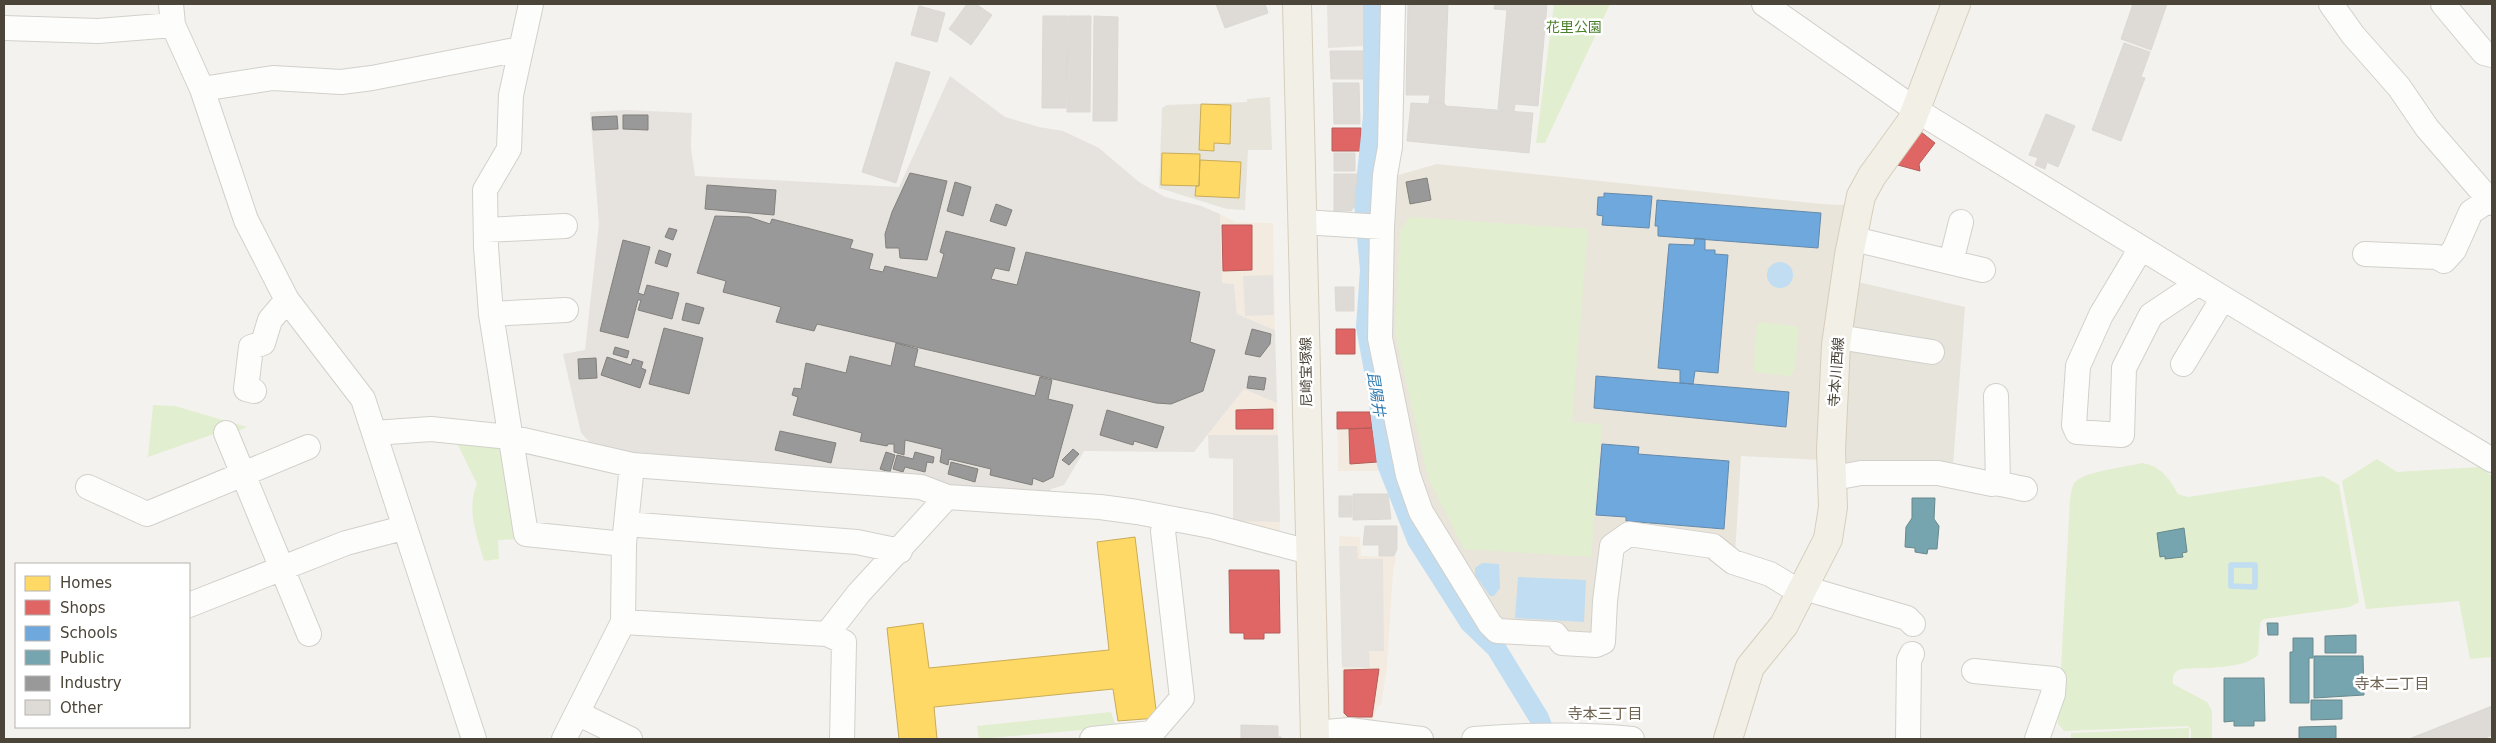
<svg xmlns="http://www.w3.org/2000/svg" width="2496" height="743" font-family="'DejaVu Sans','Noto Sans JP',sans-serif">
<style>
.residential{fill:#e7e4dc}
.commercial{fill:#f3ebdf}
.industrial{fill:#e6e2de}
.education{fill:#eae5da}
.green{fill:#e1eecf}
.parking{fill:#e6e3df}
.water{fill:#c0ddf1}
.homes{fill:#ffd966;stroke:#c9ac58}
.shops{fill:#e06666;stroke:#b35c58}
.schools{fill:#6fa8dc;stroke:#648aab}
.public{fill:#76a5af;stroke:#69888c}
.industry{fill:#999;stroke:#82807c}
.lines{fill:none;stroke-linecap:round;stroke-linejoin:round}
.stream{stroke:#c0ddf1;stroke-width:5.5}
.canal{stroke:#c0ddf1;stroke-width:20}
.building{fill:#dedbd6;stroke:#dcd9d4}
.minor-casing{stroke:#d2d0cb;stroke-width:26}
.major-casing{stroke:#d6cebb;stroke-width:30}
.minor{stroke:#fdfdfc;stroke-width:24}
.major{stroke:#f2efe6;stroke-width:28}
.labels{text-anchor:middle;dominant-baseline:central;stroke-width:5;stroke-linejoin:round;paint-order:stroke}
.park-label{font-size:14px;fill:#4a7f2a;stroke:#fff}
.street-label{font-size:14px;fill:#4b4439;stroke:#fff}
.water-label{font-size:15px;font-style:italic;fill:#2e7ab2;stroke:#fff}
.neighbourhood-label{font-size:15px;fill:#6e6250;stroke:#fff}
</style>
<rect width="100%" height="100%" fill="#f4f2ee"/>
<path class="residential" d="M1270,97L1272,150H1248L1245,210L1227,209L1159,188L1162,108L1167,105L1247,102V99Z
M1854,281L1965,307L1953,465L1874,460L1844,471L1841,365Z"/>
<path class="commercial" d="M1220,214L1236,222L1273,223L1275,330L1237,314L1234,284L1222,283Z
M1244,389L1277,403L1280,534L1233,523V459L1209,458L1208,435Z
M1337,412H1370L1379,471H1338Z
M1339,536L1360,537L1361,556L1396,557L1393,571L1387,666L1381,705L1377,707L1372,725L1348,722L1343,718Z"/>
<path class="industrial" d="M950,76L1005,117L1039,127L1063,131L1099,148L1139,182L1165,197L1201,206L1220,214L1222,283L1234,284L1237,314L1275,330L1277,403L1244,389L1194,452L1084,451L1064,485L1051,489L1050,497L598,451L581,433L563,354L585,350L599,224L590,112L627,110L692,113L691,148L695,176L899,187Z"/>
<path class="education" d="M1437,164L1822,204L1842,205L1853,200L1823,460L1741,456L1735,556L1628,528L1596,636L1499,627L1417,494L1384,337L1395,176Z"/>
<path class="green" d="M1554,4H1610L1545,143H1536Z
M1410,217L1588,229L1572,422L1602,424L1591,557L1464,549L1428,478L1395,333L1400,231Z
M1759,322L1796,326L1799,329L1794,372L1790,376L1753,372L1757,325Z
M153,405L175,406L247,427L231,434L228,429L148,457Z
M455,439L503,443L518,539L498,540L499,559L484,561C477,536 466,509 477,484Z
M2377,459L2397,472L2479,467L2492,476V657L2470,659L2459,601L2366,609L2342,481Z
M2142,463C2161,466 2169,478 2178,494L2188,497L2323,476L2339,485L2359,602L2350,607L2264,619L2260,623L2258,655C2243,670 2202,667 2181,669C2174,672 2172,676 2173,684L2207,702L2212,711V739H2191V729L2188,726L2064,731L2058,724L2070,499C2071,494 2072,484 2076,481C2087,471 2127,467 2142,463Z
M1111,712L1116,727L979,739L977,726Z
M2189,728V739H2071V733Z"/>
<path class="parking" d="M1327,4H1365V46L1328,48Z
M1273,275L1274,315L1245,316L1243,276Z
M1208,435H1278L1280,522L1233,521V459L1209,458Z
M1339,546H1357L1358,559H1383L1384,651H1369L1370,668L1342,667Z"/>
<path class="water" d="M1767 275a13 13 0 1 1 26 0a13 13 0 1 1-26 0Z
M1482,563L1499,564L1500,588L1494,596H1490L1475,575V568Z
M1518,577L1586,580L1584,622L1515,618Z"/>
<path class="homes" d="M1201,104L1231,105L1230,144L1214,143V151L1199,150Z
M1162,153L1200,154L1199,186L1161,185Z
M1200,160L1241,162L1239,198L1195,196L1196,186H1199Z
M1135,537L1157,718L1118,721L1113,689L934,707L937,739H899L887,628L923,623L929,668L1109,650L1097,542Z"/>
<path class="shops" d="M1332,128H1361V151H1332Z
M1921,132L1935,143L1919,164L1920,171L1894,164Z
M1222,225H1252V270L1223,271Z
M1336,329H1355V354H1336Z
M1273,409V429H1236V410Z
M1337,412H1370L1372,428L1337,429Z
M1372,428L1377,462L1350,464L1349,429Z
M1229,570H1279L1280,633H1264V639H1244V633H1230Z
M1379,669L1372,717H1348L1344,713V670Z"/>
<path class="schools" d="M1604,193L1652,196L1649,228L1602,225L1603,216L1597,215L1598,197H1604Z
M1657,200L1821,213L1818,248L1658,236V226H1655Z
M1695,238L1705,239V250H1715V254L1728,255L1718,373L1695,371L1693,384L1680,383V370L1658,368L1669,244L1694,245Z
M1596,376L1789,392L1786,427L1594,408Z
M1602,444L1639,447L1638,454L1729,461L1724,529L1626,521V517L1596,515Z"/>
<path class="public" d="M1912,498H1935L1934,519L1939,526L1937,549H1928L1927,554L1915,552V548L1905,547L1906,527L1912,518Z
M2184,528L2187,552L2182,553L2183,557L2165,559V556L2160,557L2157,533Z
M2267,623H2278V635H2268Z
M2356,635V653H2325V636Z
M2293,638H2313V658H2309V703H2290V652H2293Z
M2314,656H2363L2364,695L2314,698Z
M2224,678H2264L2265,721H2254V726H2234V721L2224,722Z
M2311,700H2342V719L2311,720Z
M2336,726V739H2299V727Z"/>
<path class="industry" d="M623,115H648V130L623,129Z
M617,116L618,129L593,130L592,117Z
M910,173L947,181L927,260L900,258L899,248H886L885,234L892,212Z
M1427,178L1431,200L1410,204L1406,182Z
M955,182L971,187L963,216L947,211Z
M707,185L776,190L774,215L705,209Z
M996,204L1012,210L1006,226L990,221Z
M715,216L749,217L770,224L772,219L853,240L850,248L873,254L869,269L883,272L885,266L937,278L944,254L940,252L946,231L1015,248L1009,271L995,268L991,279L1017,285L1026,252L1200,292L1190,342L1215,350L1203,391L1171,404L1156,403L817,324L814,331L776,322L781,307L723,292L726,281L697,273Z
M669,228L677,230L673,240L665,237Z
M623,240L650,247L638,293L644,295L647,285L679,293L672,319L638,310L641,300H638L628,338L600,331Z
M659,250L671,254L667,267L655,263Z
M686,303L704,308L699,324L682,320Z
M664,328L703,338L689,394L649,384Z
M1252,329L1271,334L1270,344L1260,357L1245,354Z
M896,343L918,349L914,366L1035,396L1040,377L1052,380L1048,399L1073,405L1053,477L1043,482L1033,478L1032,485L990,475L991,469L949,459L948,465L940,462L942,449L905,440L904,455L894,452V444H888L887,446L860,441L862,433L793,415L798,397L792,395L794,388L801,389L806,363L846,373L850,356L891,366Z
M615,347L629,351L627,358L613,354Z
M607,357L631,365L633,359L643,362L641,368L646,370L640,388L601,375Z
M596,358L597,378L579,379L578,359Z
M1249,376L1266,378L1264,390L1247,388Z
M1107,410L1164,427L1157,448L1134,441L1133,445L1100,435Z
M780,431L836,443L831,463L775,450Z
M1073,449L1079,454L1069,465L1062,460Z
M886,452L895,455L890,472L880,469Z
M915,452L934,457L933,463L927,462L925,472L905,467L903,472L893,469L897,455L913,459Z
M951,462L978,469L975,482L948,474Z"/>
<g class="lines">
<path class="stream" d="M2231,565H2255V587L2231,586Z"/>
<path class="canal" d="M1373,4V116L1364,203L1370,270L1366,327L1377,387L1387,464L1417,540L1470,623L1496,648L1539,718L1547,739"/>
</g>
<path class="building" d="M967,4H976L992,15L971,45L949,29Z
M1216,4H1265L1268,13L1225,28Z
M1408,4H1448L1444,103L1429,102L1430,95H1406Z
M1495,4H1547L1538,106L1515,104L1514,111L1498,109L1507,10L1494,9Z
M2133,4H2167L2151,50L2121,39Z
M919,6L945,13L937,42L911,35Z
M1043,16H1067L1066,108H1042Z
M1068,16H1091L1090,112H1067Z
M1094,16L1118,17L1117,121H1093Z
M2124,43L2150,52L2141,77L2145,78L2121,141L2092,130Z
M1330,51H1363V79H1331Z
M896,62L930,72L896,183L862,172Z
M1333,83H1359L1360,124H1334Z
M1429,102L1444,103L1446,106L1533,113L1529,153L1407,141L1411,103L1428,104Z
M2046,114L2075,126L2058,167L2047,162L2045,169L2035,165L2038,158L2029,155Z
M1334,153H1355V171H1334Z
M1334,174H1357L1354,207L1351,211H1334Z
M1335,287H1354V311H1336Z
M1353,494H1388L1391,519L1353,520Z
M1339,496H1352V517H1339Z
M1365,526H1397V549L1394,556H1379V545H1363Z
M2492,706V735L2483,739H2409Z
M1241,725L1278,726V737H1281V739H1241Z"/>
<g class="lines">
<g class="minor-casing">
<path id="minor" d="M171,4L173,25L202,89L246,220L287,300L363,399L474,739
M531,4L511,95L509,149L485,190L486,247L491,314L526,534L624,544
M1393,4L1390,147L1385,175L1382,227L1380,338L1408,475L1421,512L1490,624L1497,631L1555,634L1562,643L1596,645L1603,642L1605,601L1612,546L1629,534L1713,546L1733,562L1770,574L1793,588L1811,590L1907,618L1913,624
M1764,4L1916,110L2223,298L2492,460
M2331,4L2353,35L2399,87L2427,128L2492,203
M2443,4L2484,53L2492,55
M4,28L98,31L173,25
M202,89L273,78L341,82L372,78L520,49
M1303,222L1382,227
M486,230L565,226
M1854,239L1983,270
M2141,248L2101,315L2078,366L2074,425L2077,432L2122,435L2124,368L2151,315L2199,283
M2365,254L2437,257L2444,261L2454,250L2471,212L2489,200
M1951,262L1961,222
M491,314L566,310
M1838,337L1932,352
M2183,364L2223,298
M254,391L246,389L251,347L263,343L270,320L287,300
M1996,396L1998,482
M226,433L309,634
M374,433L431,429L510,437L632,465L921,487L947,497L1100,507L1137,512L1211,526L1309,552
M1834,478L1861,473H1938L1992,484C2000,482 2015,488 2025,489
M88,487L147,514L308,447
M626,524L857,542L900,551
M189,605L346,543L403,528
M623,622L624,544L632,465
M827,634L844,642L842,739
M1974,671L2054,679L2053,694L2037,739
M577,713L630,739
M1315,733L1349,730L1421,739
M564,739L623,622L827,634L859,593L947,497
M1092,739L1152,733L1182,698L1163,531L1168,518
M1474,739C1527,735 1580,733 1632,739
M1908,739L1909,660L1912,654"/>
</g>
<g class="major-casing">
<path id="major" d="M1297,4L1315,739
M1728,739L1750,667L1784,625L1828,539L1833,507L1831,450L1836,345L1849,255L1861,196L1872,176L1911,122L1956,4"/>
</g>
<use href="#minor" class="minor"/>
<use href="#major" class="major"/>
</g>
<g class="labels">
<g class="park-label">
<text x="1574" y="27">花里公園</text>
</g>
<g class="street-label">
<text transform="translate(1306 372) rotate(-91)">尼崎宝塚線</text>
<text transform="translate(1836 372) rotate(-86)">寺本川西線</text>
</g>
<g class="water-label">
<text transform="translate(1376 394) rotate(81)">昆陽井</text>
</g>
<g class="neighbourhood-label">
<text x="2392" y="684">寺本二丁目</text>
<text x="1605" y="714">寺本三丁目</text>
</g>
</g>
<rect width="2496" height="743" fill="none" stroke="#4b4439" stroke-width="10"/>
<rect x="15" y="563" width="175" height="165" fill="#ffffff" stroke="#b7b4b0"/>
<rect x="25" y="576" width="25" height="15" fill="#ffd966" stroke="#b7b4b0"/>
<text x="60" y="588" font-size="15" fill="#4b4439">Homes</text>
<rect x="25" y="600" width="25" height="15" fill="#e06666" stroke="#b7b4b0"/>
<text x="60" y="613" font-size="15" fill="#4b4439">Shops</text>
<rect x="25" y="626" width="25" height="15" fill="#6fa8dc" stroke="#b7b4b0"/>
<text x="60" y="638" font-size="15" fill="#4b4439">Schools</text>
<rect x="25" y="650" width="25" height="15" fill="#76a5af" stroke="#b7b4b0"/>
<text x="60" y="663" font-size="15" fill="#4b4439">Public</text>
<rect x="25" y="676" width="25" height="15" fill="#999999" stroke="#b7b4b0"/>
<text x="60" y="688" font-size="15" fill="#4b4439">Industry</text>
<rect x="25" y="700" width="25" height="15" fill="#dedbd6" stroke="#b7b4b0"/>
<text x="60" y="713" font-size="15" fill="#4b4439">Other</text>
</svg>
